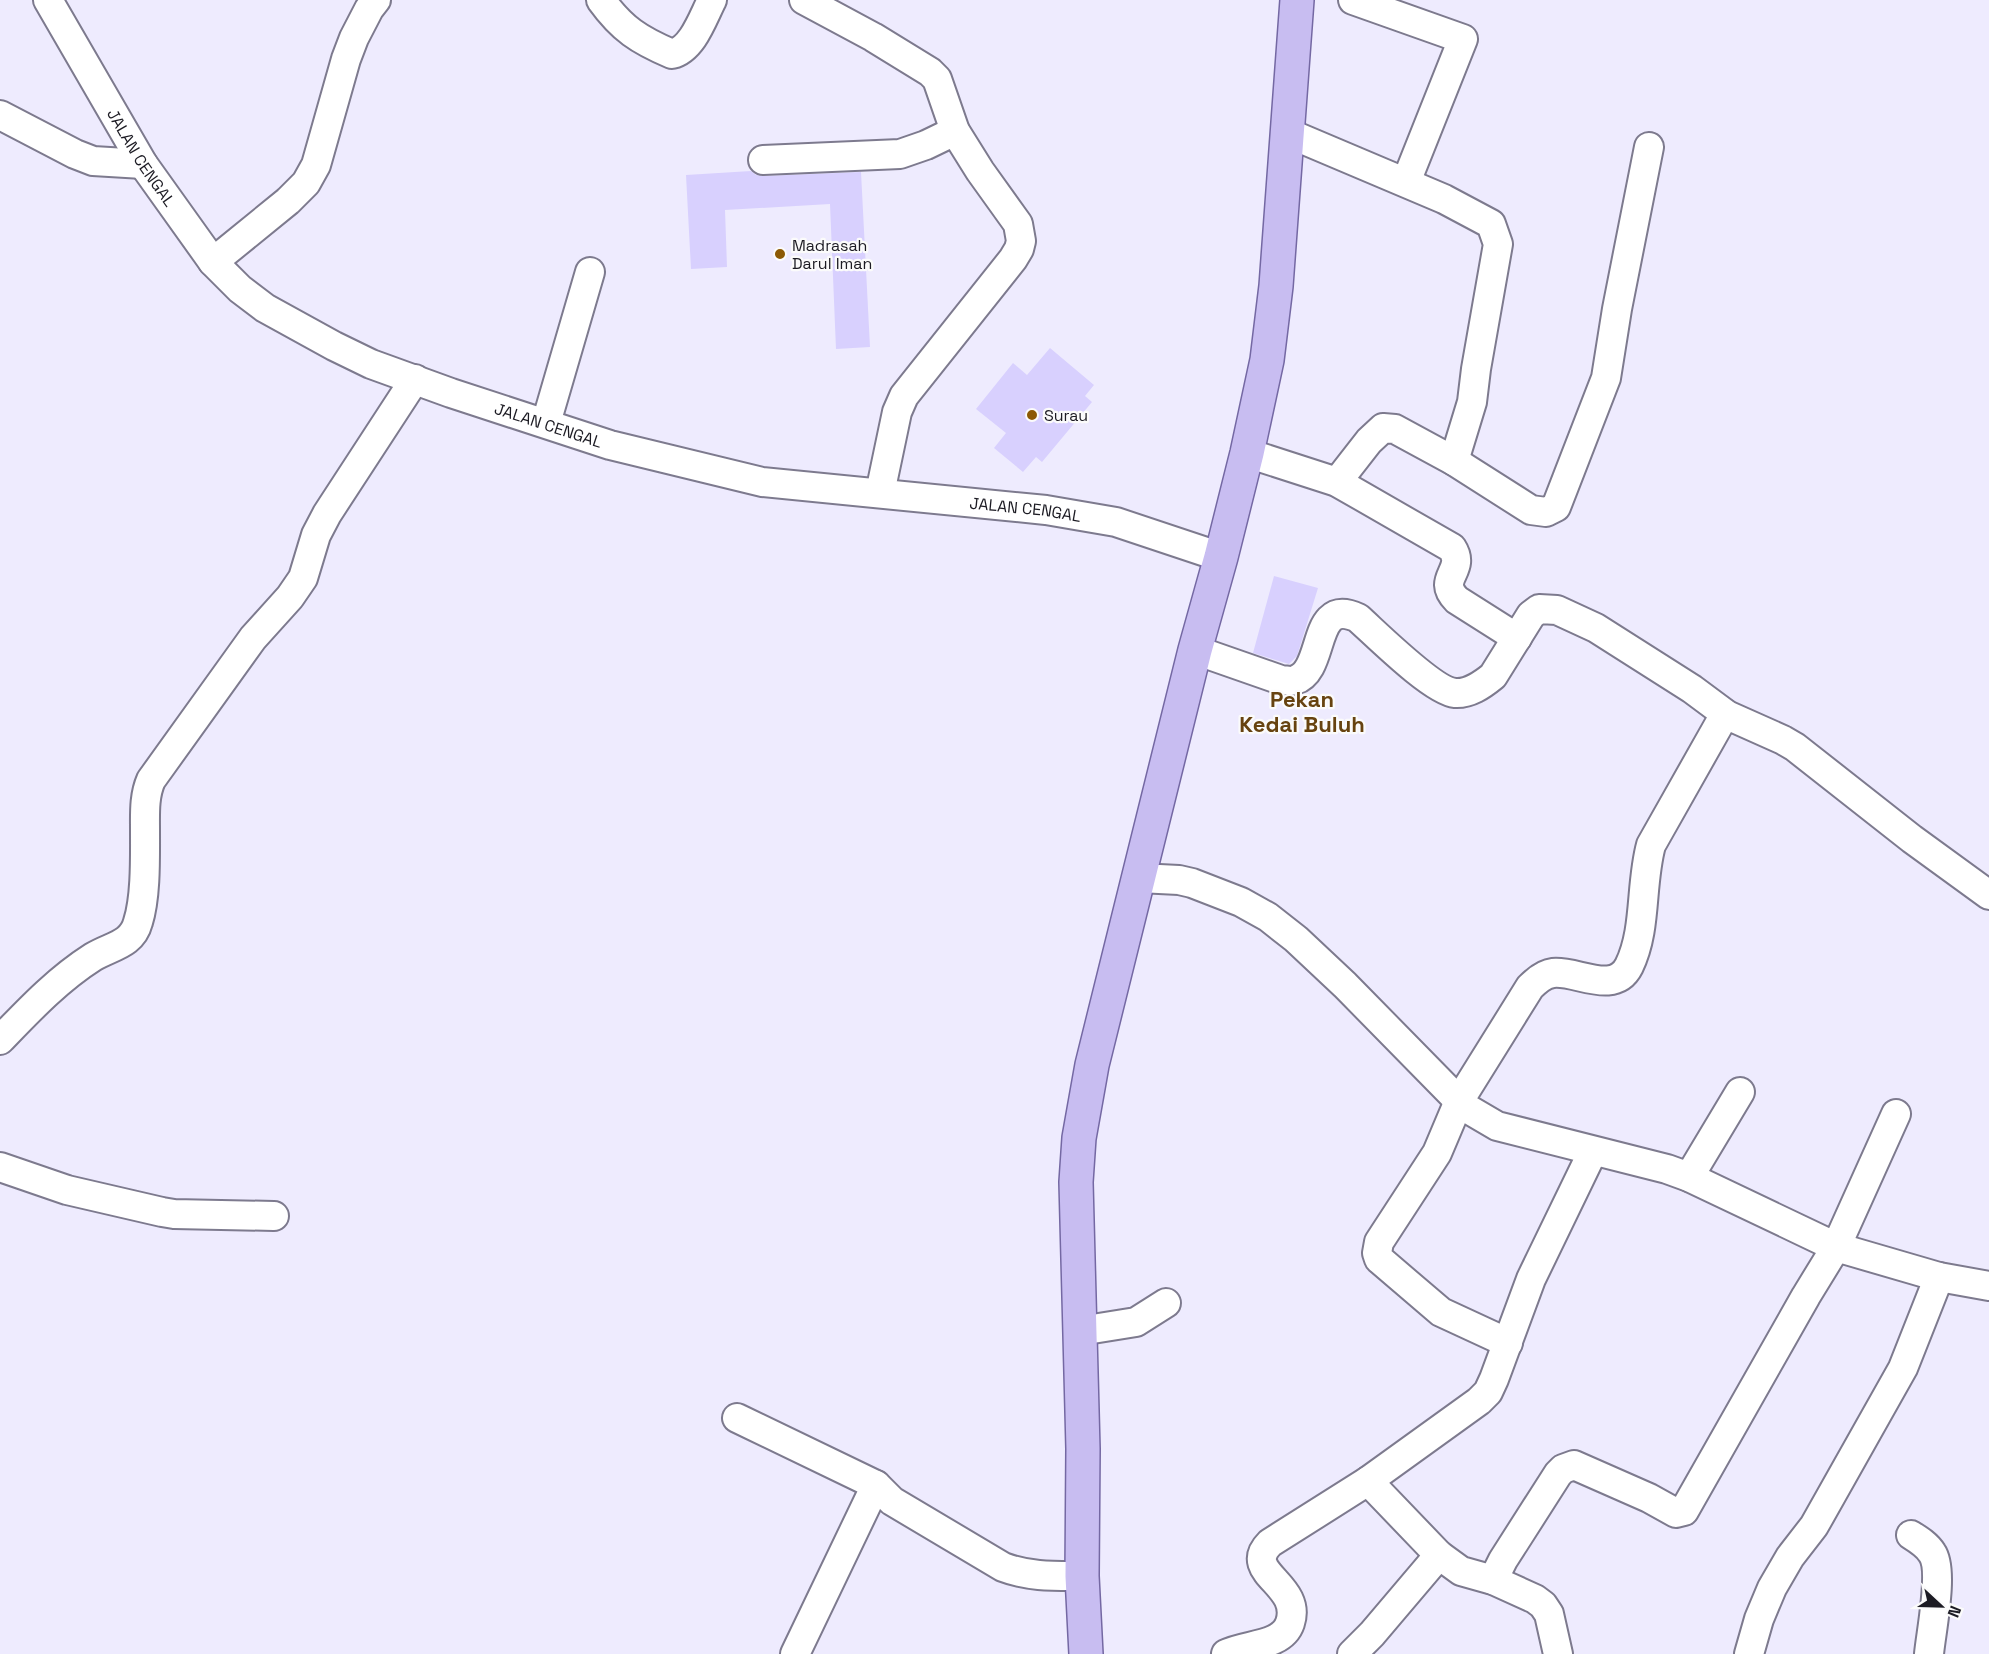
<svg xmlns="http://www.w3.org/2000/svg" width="1989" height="1654" font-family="'Space Grotesk',sans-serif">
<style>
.building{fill:#d8d0fe}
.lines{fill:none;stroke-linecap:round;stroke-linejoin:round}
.minor-casing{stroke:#7d7a8e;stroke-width:32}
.major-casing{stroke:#7468a3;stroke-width:36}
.minor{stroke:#fff;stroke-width:28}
.major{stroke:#c8bdf1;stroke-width:33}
.poi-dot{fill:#8c5905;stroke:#fbfbfb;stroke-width:2}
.labels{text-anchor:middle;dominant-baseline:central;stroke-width:4.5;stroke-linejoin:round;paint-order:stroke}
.street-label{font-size:16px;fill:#1c1b23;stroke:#fbfbfb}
.poi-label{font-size:16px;fill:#1c1b23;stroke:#fbfbfb;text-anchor:start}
.district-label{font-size:22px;font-weight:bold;fill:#674310;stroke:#fbfbfb}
</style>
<rect width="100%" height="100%" fill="#eeebfe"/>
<path class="building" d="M751,171L756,175L764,176L861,172L870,347L836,349L830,204L725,210L727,267L691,269L686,175Z
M1050,348L1094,385L1085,396L1092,402L1042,462L1036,457L1023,472L994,448L1006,433L976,409L1013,363L1027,375Z
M1274,576L1318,588L1297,656L1289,664L1253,653Z"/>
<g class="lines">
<g class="minor-casing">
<g id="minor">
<path id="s1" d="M48,0L143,164L213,262L240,289L265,308L334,346L371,364L451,393L610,445L762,482L1046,510L1116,522L1221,557"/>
<path d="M601,0C622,29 639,40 672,54C693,49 703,17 712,0"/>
<path d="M804,0L873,37L930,72L937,79L955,131L980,171L1018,224L1021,241L1019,249L1013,259L904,396L897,412L880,493"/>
<path d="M1353,0L1463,39L1406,182"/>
<path d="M0,115L75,154L93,161L143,164"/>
<path d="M1288,133L1444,199L1491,224L1498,244L1476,369L1472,402L1454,461"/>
<path d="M763,160L900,154L926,145L955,131"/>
<path d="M213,262L288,201L306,183L316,165L346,59L354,38L369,9L376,0"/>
<path d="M546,423L590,272"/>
<path d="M1247,453L1337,482L1452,548C1467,571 1435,578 1457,600L1517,638"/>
<path d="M1337,482L1369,441L1383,428L1395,429L1454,461L1531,510L1546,512L1556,507L1606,378L1617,309L1649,147"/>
<path d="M1195,650L1281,680C1285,680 1291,682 1295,680C1327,670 1310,596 1358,618C1377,635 1433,691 1455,693C1469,694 1482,685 1493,676L1531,615L1539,609L1557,610L1596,628L1692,689L1727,715L1783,740L1795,747L1912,839L1989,895"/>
<path d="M1139,878L1179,880L1192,883L1241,902L1268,917L1296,939L1345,985L1453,1095L1468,1109L1497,1126L1667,1169L1689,1177L1836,1247L1939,1277L1989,1286"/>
<path d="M0,1040C29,1010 57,980 93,957C111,946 132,945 138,922C146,897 145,857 145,830C145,813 144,796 151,780L253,638L290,597L303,578L316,535L327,514L415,379"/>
<path d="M0,1167L67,1190L162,1212L174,1214L274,1216"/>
<path d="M1689,1177L1740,1092"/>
<path d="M1080,1331L1136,1322L1166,1303"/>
<path d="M1508,1343L1441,1312L1379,1259L1377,1253L1379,1242L1437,1153L1459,1101L1530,987C1536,981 1544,974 1553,973C1576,970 1614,996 1629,966C1647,929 1640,885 1651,845L1725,714"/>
<path d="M737,1418L876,1485L892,1501L1003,1567C1029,1577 1055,1576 1082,1576"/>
<path d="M1368,1481L1439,1555L1461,1571L1493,1580L1535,1599L1543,1605L1549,1614L1558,1654"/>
<path d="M1911,1535C1919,1540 1927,1545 1932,1553C1944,1570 1931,1632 1929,1654"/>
<path d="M1493,1580L1503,1560L1558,1474L1563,1469L1574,1465L1649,1498L1676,1513L1684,1511L1806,1296L1836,1247L1896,1114"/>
<path d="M795,1654L876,1485"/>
<path d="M1226,1654C1245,1644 1282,1647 1290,1623C1303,1584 1240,1573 1270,1543L1368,1481L1479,1401L1488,1392L1494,1379L1531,1279L1593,1151"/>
<path d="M1352,1654L1372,1634L1439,1555"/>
<path d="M1749,1654L1759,1619L1772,1588L1790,1557L1814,1526L1903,1368L1939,1277"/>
</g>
</g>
<g class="major-casing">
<path id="major" d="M1086,1654L1082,1576L1083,1449L1076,1182L1079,1138L1092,1065L1195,650L1221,557L1247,453L1267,360L1276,286L1297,0"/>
</g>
<use href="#minor" class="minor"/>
<use href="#major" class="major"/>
</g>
<g class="poi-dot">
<circle cx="780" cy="254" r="6"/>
<circle cx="1032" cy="415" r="6"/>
</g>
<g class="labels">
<g class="street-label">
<text stroke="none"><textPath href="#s1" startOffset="183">JALAN CENGAL</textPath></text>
<text stroke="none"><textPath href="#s1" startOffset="687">JALAN CENGAL</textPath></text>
<text stroke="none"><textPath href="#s1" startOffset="1173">JALAN CENGAL</textPath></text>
</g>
<g class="poi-label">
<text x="792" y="245">Madrasah<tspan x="792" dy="18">Darul Iman</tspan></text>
<text x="1044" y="415">Surau</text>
</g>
<g class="district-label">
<text x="1302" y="699">Pekan<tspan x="1302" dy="25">Kedai Buluh</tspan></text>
</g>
</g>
<g transform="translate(1941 1606) rotate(112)" stroke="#fbfbfb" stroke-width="4.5" paint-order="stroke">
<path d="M0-4.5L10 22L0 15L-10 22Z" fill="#1c1b23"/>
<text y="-9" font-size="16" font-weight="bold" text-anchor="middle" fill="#1c1b23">N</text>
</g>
</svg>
